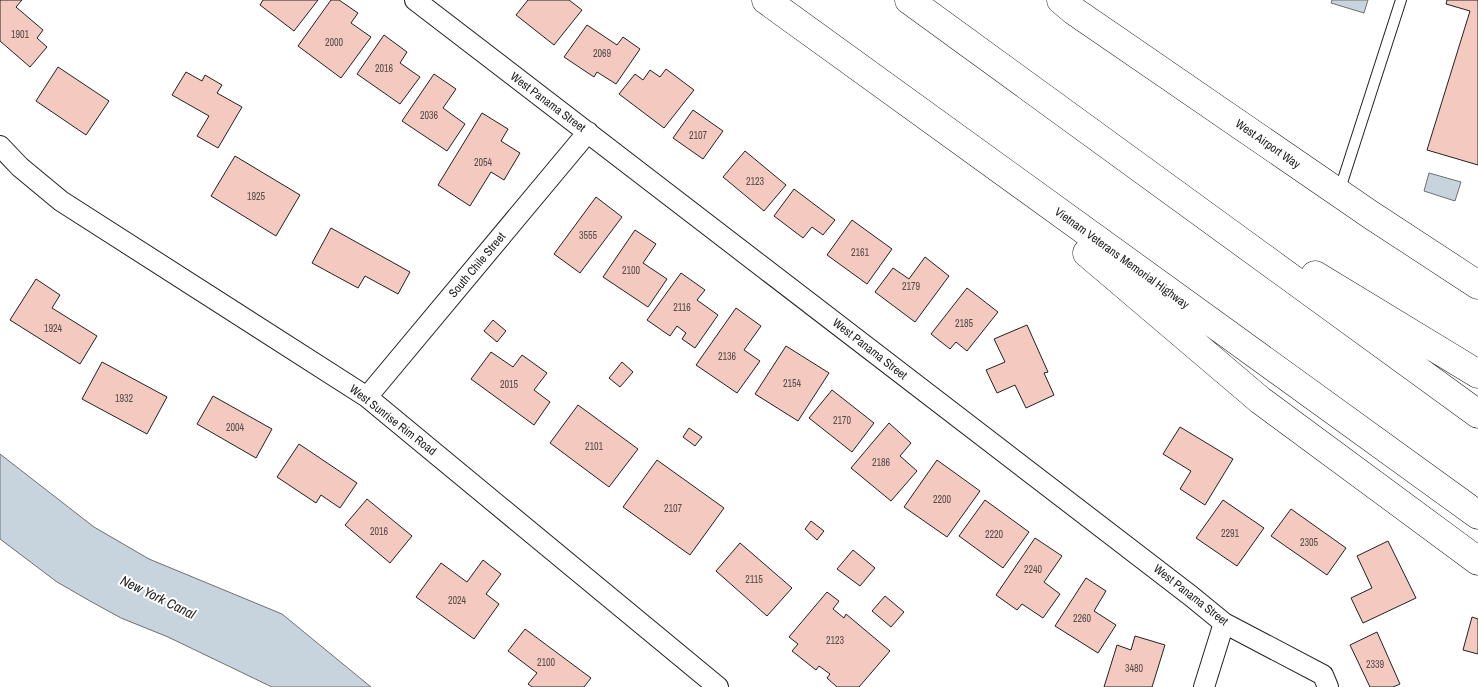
<svg xmlns="http://www.w3.org/2000/svg" width="1478" height="687" font-family="'Archivo Narrow',sans-serif">
<style>
.water{fill:#c7d3dd;stroke:#6f6f6f}
.building{fill:#f3c9c0;stroke:#222}
.lines{fill:none;stroke-linecap:round;stroke-linejoin:round}
.lane-casing{stroke:#222;stroke-width:12}
.street-casing{stroke:#222;stroke-width:22}
.secondary-casing{stroke:#222;stroke-width:29}
.highway-casing{stroke:#222;stroke-width:29}
.lane{stroke:#fff;stroke-width:10}
.street{stroke:#fff;stroke-width:20}
.secondary{stroke:#fff;stroke-width:28}
.highway{stroke:#fff;stroke-width:28}
.labels{text-anchor:middle;dominant-baseline:central;stroke-width:4;stroke-linejoin:round;paint-order:stroke}
.number-label{font-size:10px;fill:#564c4a}
.street-label{font-size:12px;fill:#222;stroke:#fff}
.water-label{font-size:14px;font-style:italic;fill:#222;stroke:#fff}
</style>
<rect width="100%" height="100%" fill="#fff"/>
<path class="water" d="M1332,0H1368L1364,13L1331,3Z
M1429,173L1461,182L1455,201L1424,191Z
M0,454L94,527L149,559L282,614L371,687H272L168,637L121,618L90,601L57,582L0,539Z"/>
<path class="building" d="M0,0H22L16,7L43,30L37,38L47,47L30,67L0,41Z
M263,0H318L294,31L260,5Z
M331,0H339L358,13L351,23L371,37L341,78L298,46Z
M528,0H569L582,10L554,45L516,15Z
M1447,0H1478V165L1427,150L1470,11L1446,4Z
M587,25L617,45L623,37L640,49L616,84L597,72L594,77L564,57Z
M384,35L407,52L400,63L420,77L400,104L357,74Z
M58,67L109,101L86,135L36,101Z
M666,69L694,90L664,128L619,94L635,74L643,80L650,70L660,77Z
M186,72L202,81L205,75L222,85L217,93L242,107L218,148L197,136L209,116L172,95Z
M434,74L456,89L443,108L465,124L447,151L402,121Z
M693,110L723,131L703,159L673,138Z
M482,113L508,129L501,141L520,153L504,180L491,172L470,206L438,185Z
M745,151L786,185L764,211L723,177Z
M235,156L300,195L276,236L211,196Z
M794,189L835,220L823,235L812,227L803,238L774,216Z
M596,197L622,217L580,273L554,254Z
M852,220L892,249L867,284L827,255Z
M331,228L410,272L398,294L365,276L358,288L312,263Z
M635,230L656,244L643,263L667,279L648,307L603,277Z
M925,257L949,276L915,322L875,292L893,268L909,279Z
M681,273L705,290L697,300L718,315L695,348L682,339L686,333L677,326L670,336L647,320Z
M36,279L60,295L52,308L97,336L80,364L10,320Z
M967,288L998,312L967,351L956,342L950,349L931,334Z
M736,308L761,326L744,350L760,361L737,393L696,365Z
M493,320L506,331L497,342L484,331Z
M1027,325L1048,372L1044,373L1054,395L1026,408L1015,385L997,393L986,370L1005,362L994,339Z
M786,346L829,373L798,421L755,394Z
M491,352L513,367L522,355L547,373L534,390L550,402L534,425L471,379Z
M102,362L167,397L147,434L82,399Z
M622,362L633,372L620,387L609,378Z
M832,390L874,423L852,452L809,418Z
M213,396L272,429L256,458L197,424Z
M578,405L638,449L609,487L550,443Z
M889,423L911,443L900,456L917,471L891,501L851,468Z
M1180,427L1233,459L1205,505L1180,489L1191,471L1163,454Z
M689,428L702,437L695,446L683,437Z
M299,444L357,483L340,508L321,495L316,503L277,477Z
M657,460L724,508L690,555L623,507Z
M937,460L980,491L947,537L904,507Z
M367,499L412,536L390,563L345,525Z
M985,500L1029,532L1003,568L959,536Z
M1223,500L1264,528L1237,566L1196,538Z
M1291,509L1346,548L1327,575L1271,536Z
M811,521L824,531L817,540L805,529Z
M1035,538L1062,556L1044,582L1060,594L1043,618L1022,604L1017,610L996,595Z
M1388,541L1416,598L1363,623L1351,598L1372,588L1357,556Z
M740,543L792,588L767,616L716,571Z
M853,550L875,568L860,586L837,569Z
M483,560L501,574L486,594L499,604L474,639L416,597L441,563L467,582Z
M1086,578L1106,591L1094,611L1116,625L1098,653L1055,626Z
M827,592L839,601L833,609L844,618L846,614L890,651L859,687H837L827,678L830,674L819,666L816,670L792,651L798,644L789,637Z
M885,596L904,612L891,627L872,611Z
M1472,617L1478,619V654L1463,650Z
M525,629L591,678L584,687H532L528,684L537,673L508,651Z
M1377,632L1400,684L1393,687H1370L1350,645Z
M1135,636L1165,645L1152,687H1104L1117,645L1131,650Z"/>
<g class="lines">
<g class="lane-casing">
<path id="lane" d="M1339,192L1401,0"/>
</g>
<g class="street-casing">
<path id="street" d="M415,0L1191,596L1224,623L1323,675L1328,687
M0,146L20,167L61,201L367,397L718,687
M367,397L588,132
M1204,687L1224,623"/>
</g>
<g class="secondary-casing">
<path id="secondary" d="M1061,0L1074,11L1371,215L1478,285"/>
</g>
<g class="highway-casing">
<path id="highway" d="M766,0L1478,515
M909,0L1478,414
M1087,253L1260,400L1478,561
M1315,275L1478,374"/>
</g>
<use href="#lane" class="lane"/>
<use href="#street" class="street"/>
<use href="#secondary" class="secondary"/>
<use href="#highway" class="highway"/>
</g>
<g class="labels">
<g class="number-label">
<text x="20" y="34">1901</text>
<text x="334" y="42">2000</text>
<text x="602" y="53">2069</text>
<text x="384" y="68">2016</text>
<text x="429" y="115">2036</text>
<text x="698" y="135">2107</text>
<text x="483" y="162">2054</text>
<text x="755" y="181">2123</text>
<text x="256" y="196">1925</text>
<text x="588" y="235">3555</text>
<text x="860" y="252">2161</text>
<text x="631" y="270">2100</text>
<text x="911" y="286">2179</text>
<text x="682" y="307">2116</text>
<text x="964" y="323">2185</text>
<text x="53" y="328">1924</text>
<text x="727" y="356">2136</text>
<text x="792" y="383">2154</text>
<text x="509" y="384">2015</text>
<text x="124" y="398">1932</text>
<text x="842" y="420">2170</text>
<text x="235" y="427">2004</text>
<text x="594" y="446">2101</text>
<text x="881" y="462">2186</text>
<text x="942" y="499">2200</text>
<text x="673" y="508">2107</text>
<text x="379" y="531">2016</text>
<text x="1230" y="533">2291</text>
<text x="994" y="534">2220</text>
<text x="1309" y="542">2305</text>
<text x="1033" y="569">2240</text>
<text x="754" y="579">2115</text>
<text x="457" y="600">2024</text>
<text x="1082" y="618">2260</text>
<text x="835" y="640">2123</text>
<text x="546" y="662">2100</text>
<text x="1375" y="664">2339</text>
<text x="1134" y="668">3480</text>
</g>
<g class="street-label">
<text transform="translate(548 102) rotate(37)">West Panama Street</text>
<text transform="translate(1268 144) rotate(35)">West Airport Way</text>
<text transform="translate(1122 258) rotate(36)">Vietnam Veterans Memorial Highway</text>
<text transform="translate(477 265) rotate(-50)">South Chile Street</text>
<text transform="translate(870 349) rotate(38)">West Panama Street</text>
<text transform="translate(393 420) rotate(38)">West Sunrise Rim Road</text>
<text transform="translate(1191 595) rotate(38)">West Panama Street</text>
</g>
<g class="water-label">
<text transform="translate(158 597) rotate(26)">New York Canal</text>
</g>
</g>
</svg>
